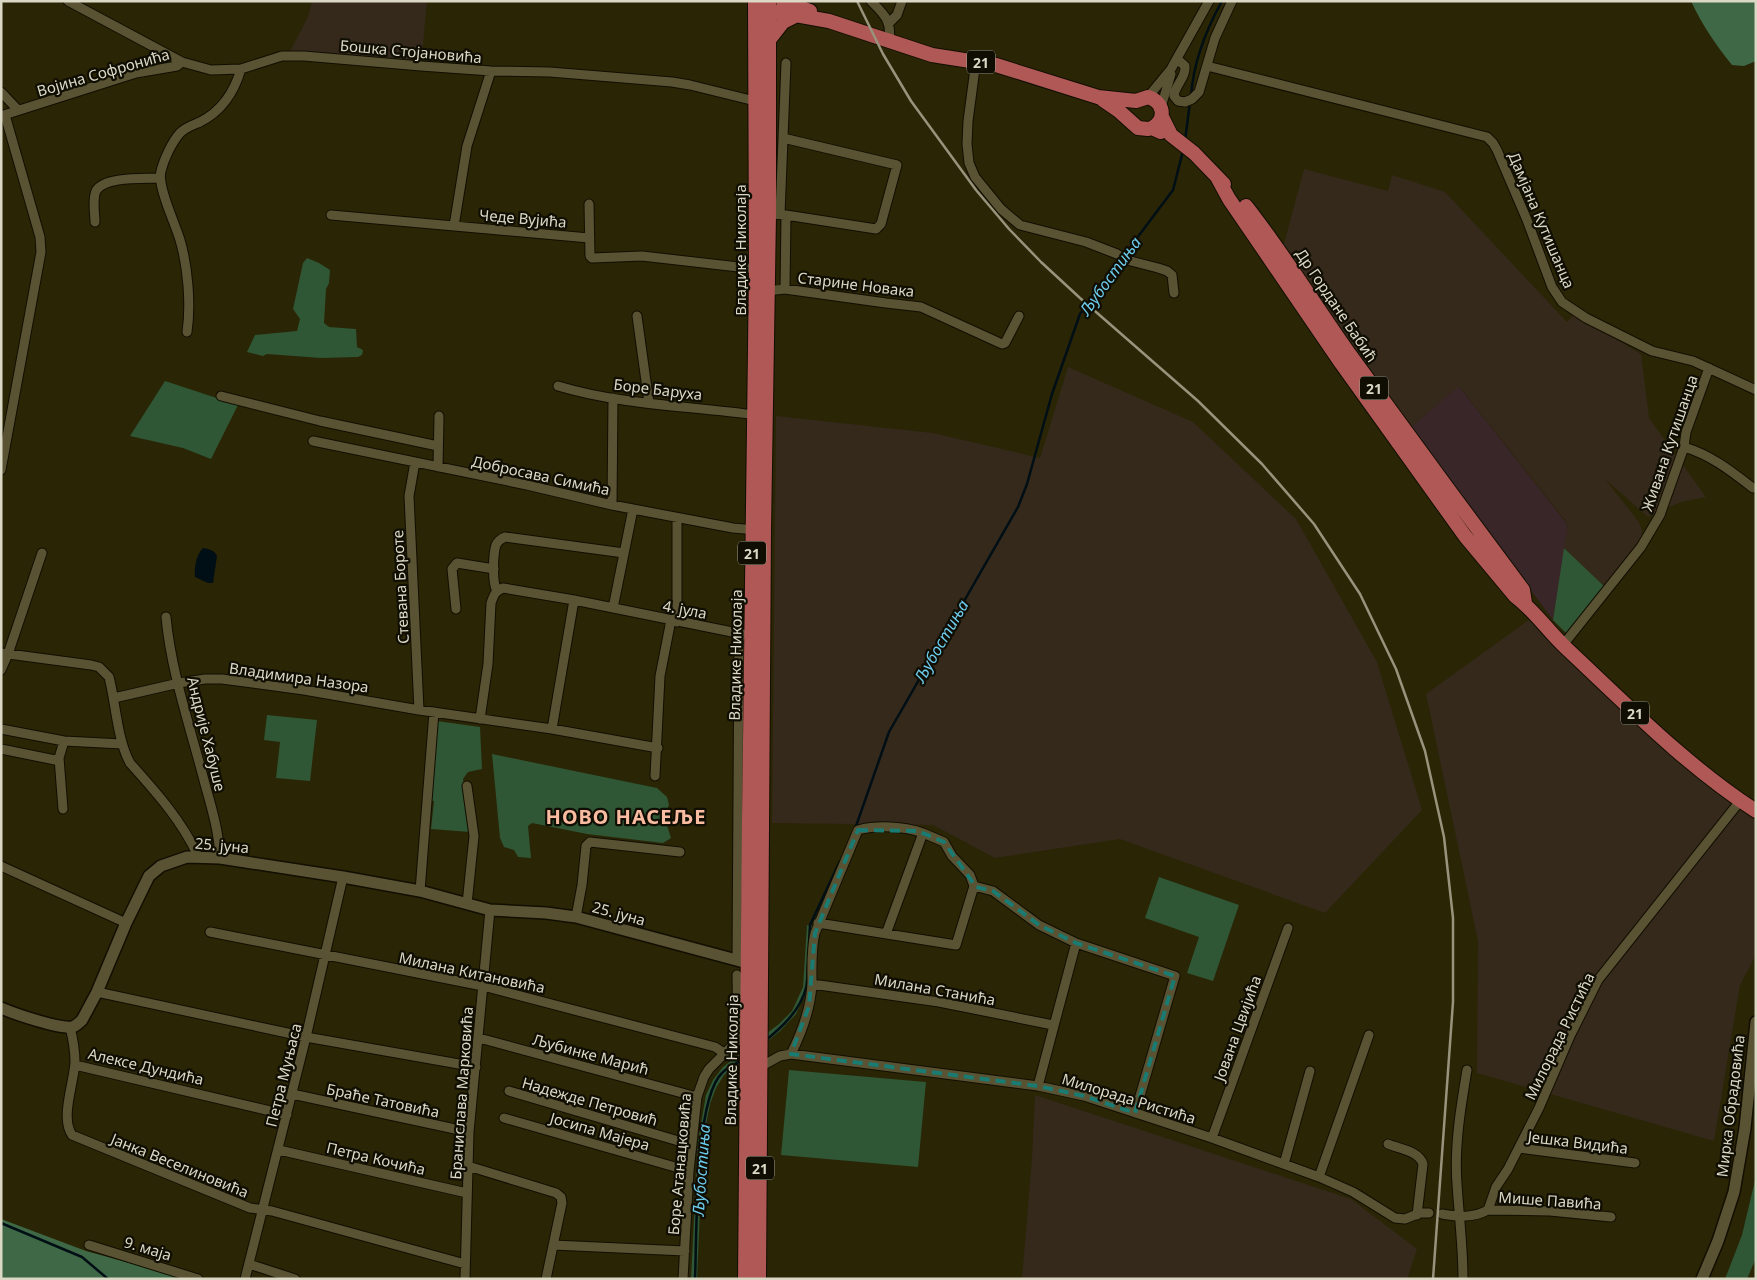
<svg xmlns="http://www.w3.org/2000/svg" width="1757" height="1280" font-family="'Noto Sans',sans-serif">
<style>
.commercial{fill:#392629}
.industrial{fill:#35291b}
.green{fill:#2f5635}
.forest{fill:#3f6946}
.water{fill:#000f15}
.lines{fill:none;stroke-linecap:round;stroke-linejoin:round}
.stream{stroke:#000f15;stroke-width:2.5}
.minor-casing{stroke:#120e00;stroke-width:11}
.tertiary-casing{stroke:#120e00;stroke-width:14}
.primary-casing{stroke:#120e00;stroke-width:16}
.minor{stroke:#595334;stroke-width:9}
.tertiary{stroke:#595334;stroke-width:11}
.primary{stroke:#b05856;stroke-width:14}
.rail{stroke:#97937c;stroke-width:2.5}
.marked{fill:none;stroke:#197b72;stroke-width:4;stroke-dasharray:10 6;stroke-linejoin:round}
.labels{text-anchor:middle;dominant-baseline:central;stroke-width:4.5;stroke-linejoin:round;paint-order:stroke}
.shield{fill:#100e03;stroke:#9e9b8c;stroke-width:1}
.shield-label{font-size:14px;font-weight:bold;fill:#dbd8c6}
.street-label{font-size:15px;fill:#dbd8c6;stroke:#100e03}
.water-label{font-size:16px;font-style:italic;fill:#6dcdef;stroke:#100e03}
.district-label{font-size:20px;font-weight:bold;letter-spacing:1px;fill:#f9bca0;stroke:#100e03}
</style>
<rect width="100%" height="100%" fill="#2a2505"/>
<path class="commercial" d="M1458,385L1565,521L1568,527L1553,620L1410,428Z"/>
<path class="industrial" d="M312,1H427L421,66L288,55L308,17Z
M1304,169L1388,191L1392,175L1445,192L1567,322L1574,314L1641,354L1649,418L1706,497L1681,502L1648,517L1605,479L1639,522L1642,531L1641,542L1605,587L1564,548L1568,527L1565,520L1459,386L1410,428L1282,251Z
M1068,367L1193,422L1296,519L1377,662L1422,810L1325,913L1120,839L995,858L933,825L772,823L776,416L933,433L1040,458Z
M1530,619L1756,811V955L1740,985L1714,1141L1477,1073L1478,941L1426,694Z
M1035,1095L1351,1199L1417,1249L1407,1279H1022L1032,1159Z"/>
<path class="green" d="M307,258L319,263L330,270L329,283L326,289L324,323L329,327L356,329L357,347L363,350L362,355L358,357L321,358L267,354L263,356L247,352L255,335L297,331L300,319L293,309L303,263Z
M165,381L238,405L211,459L183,448L130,436Z
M1564,548L1605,587L1568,633L1565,632L1553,620Z
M267,715L317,720L310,781L276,778L280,742L264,740Z
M437,721L480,727L482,769L468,772L463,779L470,832L431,829L434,801H431Z
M492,754L657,788L667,797L669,805L664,816L671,838L663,843L587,834L532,823L528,826L531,858L518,857L514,850L504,847L500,838Z
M1159,877L1239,905L1213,981L1187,973L1199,937L1145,918Z
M807,925L812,926L808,988L796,1014L780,1031L738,1065L724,1075L716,1088L710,1104L703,1140L697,1279H691L698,1141L706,1095L713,1080L723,1067L779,1024L792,1011L803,987Z
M789,1070L926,1082L918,1167L781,1155Z
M1756,1176V1258L1747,1279H1725L1742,1235Z"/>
<path class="forest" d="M1691,1H1756V61L1744,66L1732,65C1716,45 1702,25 1691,1Z
M1,1219L86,1251L188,1279H1Z"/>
<path class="water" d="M203,548C209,549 214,550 217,556L213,583H208L195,577C194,568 196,555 203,548Z"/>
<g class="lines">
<path class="stream" d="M1191,97C1193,63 1206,30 1222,1
M1185,141L1190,102
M855,829L889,732L1018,507L1027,484L1052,394L1080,314L1173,190L1183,151
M809,944L810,925L840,861
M765,1041C782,1027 800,1011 806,988C808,981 807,972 808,964
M1,1223L82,1257L108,1279
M695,1279C697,1237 694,1100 722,1073C727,1067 736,1065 741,1060"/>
<g class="minor-casing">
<path id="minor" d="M68,1L182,62L211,70L241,69L282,56H304L421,66L491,71L550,72L672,82L690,85L759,102
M871,1C885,15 892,21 889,42
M889,23L897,15L902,1
M1177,59L1185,66C1186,78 1175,85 1174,96L1178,101L1185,102L1192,99L1199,92L1215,38L1232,1
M976,61L968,121L967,144L969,163L975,177L1001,209L1020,225L1086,242L1117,254L1127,260L1158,268L1167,271L1172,275L1174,293
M1207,66L1487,137L1493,143L1497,150L1527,220L1552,287L1562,302L1586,318L1652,351L1693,361L1756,390
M1,92L18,110
M1148,97L1171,69L1209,1
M1161,107L1171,74
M1,116L136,73L177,66L182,62
M589,204L590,256L592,258L642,256L756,269
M769,214L786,215L876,229L881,224L897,165L783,138
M780,214L786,63
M331,215L589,238
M95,222C95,213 92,200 96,191C104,176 145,179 160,178
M454,226L467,146L491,71
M785,289L786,215
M767,291L785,289L886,303L921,307L1002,344L1005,343L1019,316
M637,316L649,403
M187,332C191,305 188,267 180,240C175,223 157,186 161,171C164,159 172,142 180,133C186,127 193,125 200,122C222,111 234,93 241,69
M558,386C621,405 690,406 755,415
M221,396L320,421L438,446
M313,441L527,485L612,505L733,528L756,530
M1684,447C1711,455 1731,471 1753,488
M415,462L409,496L419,710
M438,467L439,416
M1,470L41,252L40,237L5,115
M612,505L613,398
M677,518V622
M497,591C492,583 493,554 496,545C498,541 500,539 505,537L624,553
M613,608L633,509
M456,609L452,569L457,563L494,569
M166,617C171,672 191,730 205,784C212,809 219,832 220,858
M1563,645L1641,547L1660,515L1684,447L1686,432L1709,368
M1,653L91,665L99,667L109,677C116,704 117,739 130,763C156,792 182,821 198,856
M1,670L8,654L42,553
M114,698L179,683L205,679H222L304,690L419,710L552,729L658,748
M480,719L488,664L491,603C494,595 495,591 503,588L574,600L752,636
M1,729L64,741L122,744
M552,729L574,600
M1,749L55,760L59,758L64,741
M59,758L63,809
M655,776L660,676L671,620
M923,833L944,842L952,856L970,875L974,886L993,891L1039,925L1076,943L1175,976L1135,1113
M1,866L126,923
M420,891L434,712
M467,904L474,836L467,786
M576,917L582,885L586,846L590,842L680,852
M818,923L956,945L974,886
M210,932L483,986L715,1047L724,1053
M737,960L739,634
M812,984L939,1002L1053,1025
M97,992L306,1037L476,1067
M70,1027C73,1039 75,1050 75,1062C74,1083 60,1118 72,1135L250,1208L272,1211L465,1264
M479,1038L697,1097
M791,1054C802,1032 811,1008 812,983C812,966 811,950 815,933L858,830C877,825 904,826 923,833L886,934
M75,1065L287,1115
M758,1068L780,1056L791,1054L1038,1086L1084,1096L1212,1138L1319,1177L1353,1192L1395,1218L1405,1219L1420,1213H1429
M1038,1086L1076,943
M509,1091L692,1145
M292,1094L469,1132
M504,1118L689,1171
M1212,1138L1288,928
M1388,1144C1400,1149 1419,1151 1423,1164L1417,1215
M1519,1148L1635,1163
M279,1150L467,1193
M1284,1164L1310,1071
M468,1166L556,1193L561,1197L562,1203L546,1279
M1319,1177L1369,1035
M1488,1210L1550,1211L1611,1217
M1442,1214C1459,1217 1473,1218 1488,1210L1496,1187L1508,1169L1539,1108L1570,1036L1598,980L1740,801
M89,1245L198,1279
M553,1245L685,1251
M249,1264L295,1279
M245,1279L306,1037L343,877
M465,1279L469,1132L490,910
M683,1279L689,1171L697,1097L704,1077L709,1069L738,1040L737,975
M1463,1279C1463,1247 1459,1216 1457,1184C1454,1146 1461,1106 1467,1070"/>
</g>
<g class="tertiary-casing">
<path id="tertiary" d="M1,1008C15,1014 59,1029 72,1027C76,1026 79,1023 82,1020L97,992L126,923L149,876L161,866L187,857L220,858L343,877L420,891L490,910L546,913L576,917L755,965
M1702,1279L1718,1241L1734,1192L1745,1128L1756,1022"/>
</g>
<g class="primary-casing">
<path id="primary" d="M783,1L810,11
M761,9L829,21L932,55L996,65L1098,97L1136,101L1148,97C1164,102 1167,119 1152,128
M769,40L783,22L797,15
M1103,100L1119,111L1138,128L1148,129L1152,128L1161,132
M1162,117L1171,135L1194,153L1224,184
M1217,177L1229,199L1341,363L1465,536L1515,596C1534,610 1548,631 1565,647C1626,704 1685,765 1756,811
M1246,206C1283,253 1314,304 1348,352C1406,432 1464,511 1523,590L1525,603
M745,1279L749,821L756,269L755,1
M759,1279L764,530L769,214V1"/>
</g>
<use href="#minor" class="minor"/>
<use href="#tertiary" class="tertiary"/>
<use href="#primary" class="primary"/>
<path class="rail" d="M857,1L883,54L911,101L976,190L1009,229L1041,262L1080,298L1198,401L1262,464L1314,524L1360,594L1396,669L1425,751L1444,837L1453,918V1002L1433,1279"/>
</g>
<path class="marked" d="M858,830L918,831L944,842L976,887L993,891L1039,925L1076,943L1175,976L1135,1113L1084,1096L1038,1086L791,1054L809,1006L815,933Z"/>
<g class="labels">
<g class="shield">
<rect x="967" y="50.5" width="28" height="23" rx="4"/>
<rect x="1360" y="376.5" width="28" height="23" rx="4"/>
<rect x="738" y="541.5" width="28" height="23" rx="4"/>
<rect x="1621" y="701.5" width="28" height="23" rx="4"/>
<rect x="746" y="1156.5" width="28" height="23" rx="4"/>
</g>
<g class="shield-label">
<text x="981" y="62">21</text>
<text x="1374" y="388">21</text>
<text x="752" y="553">21</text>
<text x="1635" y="713">21</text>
<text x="760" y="1168">21</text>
</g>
<g class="street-label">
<text transform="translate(411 51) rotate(5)">Бошка Стојановића</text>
<text transform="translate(103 72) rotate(-16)">Војина Софронића</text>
<text transform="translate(523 218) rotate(5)">Чеде Вујића</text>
<text transform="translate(1542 220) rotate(67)">Дамјана Кутишанца</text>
<text transform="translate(740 250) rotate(-90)">Владике Николаја</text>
<text transform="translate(856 284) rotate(7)">Старине Новака</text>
<text transform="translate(1337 305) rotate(56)">Др Гордане Бабић</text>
<text transform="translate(658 389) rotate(7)">Боре Баруха</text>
<text transform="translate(1669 443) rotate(-71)">Живана Кутишанца</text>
<text transform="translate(541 475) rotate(12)">Добросава Симића</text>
<text transform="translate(400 587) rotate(-93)">Стевана Бороте</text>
<text transform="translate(685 609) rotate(11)">4. јула</text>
<text transform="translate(735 655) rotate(-89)">Владике Николаја</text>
<text transform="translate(299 677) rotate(8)">Владимира Назора</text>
<text transform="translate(207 734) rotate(76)">Андрије Хабуше</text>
<text transform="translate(222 845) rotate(5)">25. јуна</text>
<text transform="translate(619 913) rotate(15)">25. јуна</text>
<text transform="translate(472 972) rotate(12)">Милана Китановића</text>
<text transform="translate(935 989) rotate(10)">Милана Станића</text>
<text transform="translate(1237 1028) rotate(-70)">Јована Цвијића</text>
<text transform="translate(1559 1036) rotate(-64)">Милорада Ристића</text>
<text transform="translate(591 1054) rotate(15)">Љубинке Марић</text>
<text transform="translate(731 1060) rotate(-89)">Владике Николаја</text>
<text transform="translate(146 1066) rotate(13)">Алексе Дундића</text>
<text transform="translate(283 1075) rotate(-76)">Петра Муњаса</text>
<text transform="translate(461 1093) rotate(-86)">Бранислава Марковића</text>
<text transform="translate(1129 1098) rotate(17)">Милорада Ристића</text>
<text transform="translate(383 1100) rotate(12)">Браће Татовића</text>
<text transform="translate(590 1101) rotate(16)">Надежде Петровић</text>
<text transform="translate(1730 1106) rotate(-83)">Мирка Обрадовића</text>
<text transform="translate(600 1131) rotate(16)">Јосипа Мајера</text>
<text transform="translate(1578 1142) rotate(7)">Јешка Видића</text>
<text transform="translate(376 1158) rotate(13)">Петра Кочића</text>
<text transform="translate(679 1164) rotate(-85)">Боре Атанацковића</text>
<text transform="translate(180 1165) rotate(22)">Јанка Веселиновића</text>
<text transform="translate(1550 1200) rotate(4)">Мише Павића</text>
<text transform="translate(148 1248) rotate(17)">9. маја</text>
</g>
<g class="water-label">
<text transform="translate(1110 276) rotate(-54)">Љубостиња</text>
<text transform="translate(941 641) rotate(-60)">Љубостиња</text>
<text transform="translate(701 1170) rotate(-86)">Љубостиња</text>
</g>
<g class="district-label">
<text x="626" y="816">НОВО НАСЕЉЕ</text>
</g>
</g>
<rect width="1757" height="1280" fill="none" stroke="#dbd8c6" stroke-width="5"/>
</svg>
